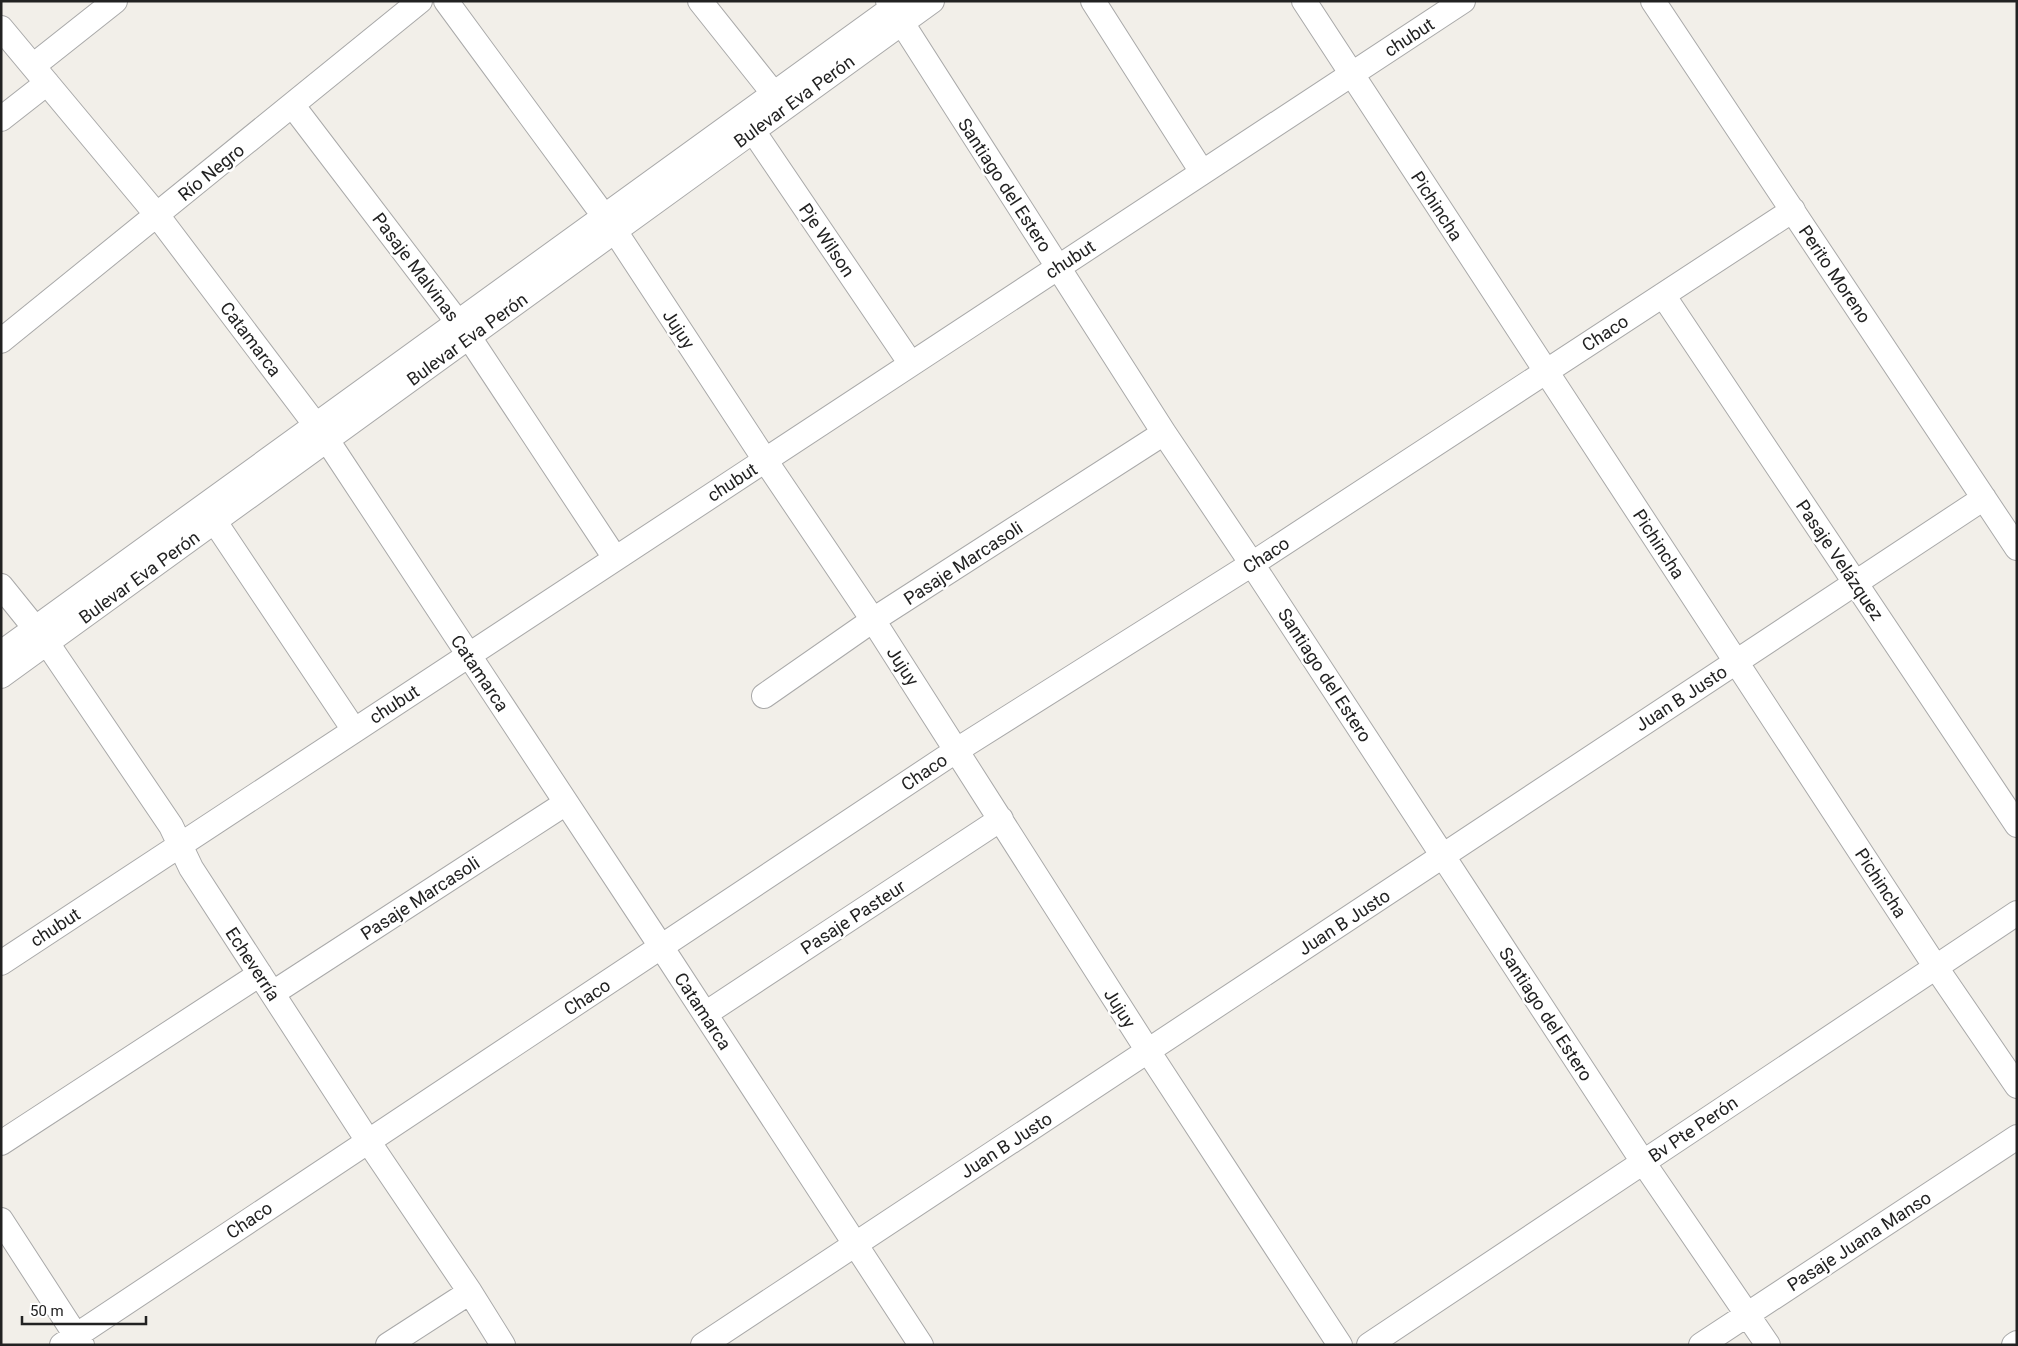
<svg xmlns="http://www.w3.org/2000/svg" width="2018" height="1346" font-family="Roboto,sans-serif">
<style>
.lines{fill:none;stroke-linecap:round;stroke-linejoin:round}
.minor-casing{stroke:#a9a9a9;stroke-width:26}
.minor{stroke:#fff;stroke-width:24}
.labels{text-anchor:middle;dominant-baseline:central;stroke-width:5;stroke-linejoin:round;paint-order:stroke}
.street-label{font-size:18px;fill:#222;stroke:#fff}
</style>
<rect width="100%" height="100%" fill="#f2efe9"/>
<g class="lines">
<g class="minor-casing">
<path id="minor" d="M446,1L615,231L765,460L873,620L1148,1051L1340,1345
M700,1L774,94
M888,1L1164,433L1252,564L1643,1162L1768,1345
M1093,1L1202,172
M1304,1L1935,966L2017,1086
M1653,1L2017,548
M1,28L157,215L327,440L662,948L921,1345
M33,66L115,1
M293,106L469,337L615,558
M1,119L47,83
M745,119L911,364
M1663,295L2017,825
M1,341L420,1
M215,522L354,730
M1,586L47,643L171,826L191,868L368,1141L470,1292L503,1345
M1,653L902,1
M1,676L932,1
M764,696L873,620L1164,433
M1,963L1463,1
M273,993L566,803
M705,1014L1001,819
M1,1143L260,974
M1,1220L82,1345
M62,1345L957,750L1252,564L1793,210
M388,1345L470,1292
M703,1345L1984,498
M1369,1345L2017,913
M1701,1345L2017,1137
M2014,1345L2017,1343"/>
</g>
<use href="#minor" class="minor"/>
</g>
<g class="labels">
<g class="street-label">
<text transform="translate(1409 37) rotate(-33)">chubut</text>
<text transform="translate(794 101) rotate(-36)">Bulevar Eva Perón</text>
<text transform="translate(211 172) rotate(-39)">Río Negro</text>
<text transform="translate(1005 185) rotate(57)">Santiago del Estero</text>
<text transform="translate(1437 206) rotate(57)">Pichincha</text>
<text transform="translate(827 240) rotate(56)">Pje Wilson</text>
<text transform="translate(1070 259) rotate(-33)">chubut</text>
<text transform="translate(416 267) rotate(53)">Pasaje Malvinas</text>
<text transform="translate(1835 274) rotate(56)">Perito Moreno</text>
<text transform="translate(679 329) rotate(57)">Jujuy</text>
<text transform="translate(1605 333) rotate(-33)">Chaco</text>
<text transform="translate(251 339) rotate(53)">Catamarca</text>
<text transform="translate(467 339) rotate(-36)">Bulevar Eva Perón</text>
<text transform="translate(732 482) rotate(-33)">chubut</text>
<text transform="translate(1659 544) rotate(57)">Pichincha</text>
<text transform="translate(1266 555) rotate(-33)">Chaco</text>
<text transform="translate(1840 560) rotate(56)">Pasaje Velázquez</text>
<text transform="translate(963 563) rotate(-33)">Pasaje Marcasoli</text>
<text transform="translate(139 577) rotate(-36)">Bulevar Eva Perón</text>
<text transform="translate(903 666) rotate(57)">Jujuy</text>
<text transform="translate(480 673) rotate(56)">Catamarca</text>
<text transform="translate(1325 675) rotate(57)">Santiago del Estero</text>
<text transform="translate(1681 698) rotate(-33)">Juan B Justo</text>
<text transform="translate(394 704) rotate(-33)">chubut</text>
<text transform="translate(924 772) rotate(-34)">Chaco</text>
<text transform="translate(1881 883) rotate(57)">Pichincha</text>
<text transform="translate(420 898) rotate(-33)">Pasaje Marcasoli</text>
<text transform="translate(853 917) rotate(-33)">Pasaje Pasteur</text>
<text transform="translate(1344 922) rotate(-33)">Juan B Justo</text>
<text transform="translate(55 927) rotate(-33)">chubut</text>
<text transform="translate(253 964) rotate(57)">Echeverría</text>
<text transform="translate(587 997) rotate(-33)">Chaco</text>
<text transform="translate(1120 1008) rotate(58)">Jujuy</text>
<text transform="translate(703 1011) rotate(57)">Catamarca</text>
<text transform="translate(1546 1014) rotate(57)">Santiago del Estero</text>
<text transform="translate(1693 1129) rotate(-34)">Bv Pte Perón</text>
<text transform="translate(1006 1145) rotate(-33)">Juan B Justo</text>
<text transform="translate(249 1220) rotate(-34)">Chaco</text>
<text transform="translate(1859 1241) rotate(-33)">Pasaje Juana Manso</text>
</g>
</g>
<rect width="2018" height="1346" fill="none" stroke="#222222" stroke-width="5"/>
<path d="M22 1316v8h124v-8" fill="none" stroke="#222222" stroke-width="2.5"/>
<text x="30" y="1316" font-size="15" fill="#222222" stroke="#ffffff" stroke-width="4" paint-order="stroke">50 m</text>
</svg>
